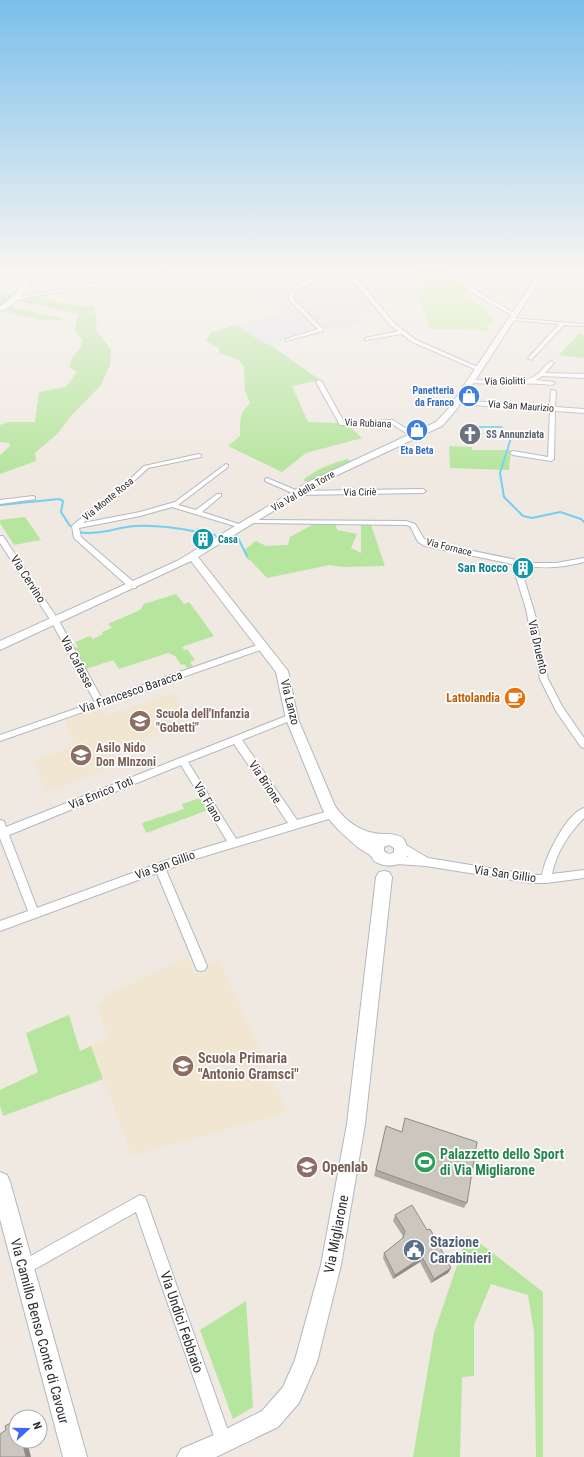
<svg xmlns="http://www.w3.org/2000/svg" width="584" height="1457" font-family="'Roboto Condensed',sans-serif">
<style>
.industrial{fill:#e3e1e8}
.education{fill:#f0e6d1}
.green{fill:#b6e59e}
.pitch{fill:#c9ec9a}
.lines{fill:none;stroke-linecap:round;stroke-linejoin:round}
.stream{stroke:#75cff0;stroke-width:2}
.street-casing{stroke:#b4b7c1;stroke-width:2}
.secondary-casing{stroke:#b4b7c1;stroke-width:2}
.street{fill:#fff;fill-rule:evenodd}
.secondary{fill:#fff;fill-rule:evenodd}
.wall{fill:#afaba4}
.shaded-wall{fill:#8e8b86}
.building{fill:#cbc7bf;stroke:#8e8b86}
.labels{text-anchor:middle;dominant-baseline:central;stroke-width:3.5;stroke-linejoin:round;paint-order:stroke}
.far-street-label{font-size:10px;fill:#2e2e2e;stroke:#fff}
.far-shop-label{font-size:10px;font-weight:bold;fill:#366cbe;stroke:#fff;text-anchor:end}
.far-worship-label{font-size:10px;font-weight:bold;fill:#5b616d;stroke:#fff;text-anchor:start}
.far-culture-label{font-size:10px;font-weight:bold;fill:#0d838f;stroke:#fff;text-anchor:start}
.culture-label{font-size:12px;font-weight:bold;fill:#0d838f;stroke:#fff;text-anchor:end}
.street-label{font-size:12px;fill:#2e2e2e;stroke:#fff}
.food-label{font-size:12px;font-weight:bold;fill:#c56008;stroke:#fff;text-anchor:end}
.education-label{font-size:12px;font-weight:bold;fill:#785e54;stroke:#fff;text-anchor:start}
.near-education-label{font-size:14px;font-weight:bold;fill:#785e54;stroke:#fff;text-anchor:start}
.near-leisure-label{font-size:14px;font-weight:bold;fill:#27864d;stroke:#fff;text-anchor:start}
.near-street-label{font-size:14px;fill:#2e2e2e;stroke:#fff}
.near-service-label{font-size:14px;font-weight:bold;fill:#4e5e75;stroke:#fff;text-anchor:start}
</style>
<rect width="100%" height="100%" fill="#efe9e1"/>
<path class="industrial" d="M111,268H200L123,281Z
M319,268H327L353,279L378,307L353,311L367,323L321,330L288,340L269,344L265,343L235,325L285,312L281,304L259,288L270,279H286Z"/>
<path class="education" d="M173,693L184,711L181,727L114,750L119,764L46,793L33,760L74,746L65,720L99,708L106,715Z
M188,957L194,973L219,960L288,1112L132,1156L91,1046L108,1038L97,1006L102,1003L104,996Z"/>
<path class="green" d="M22,292L15,300L29,296L78,306H95L97,332L111,349L110,365L101,385L72,415L58,433L35,453L36,461L0,474V455L10,446L9,443L0,442V425L8,422H35L39,392L66,387L77,372L69,367L72,357L79,350L83,341L75,330L78,314L14,300L7,306L66,319L46,321L0,311V295Z
M235,325L264,343L269,344L320,380L292,386L308,422L338,423L339,425H348L362,438L306,453L282,472L228,446L240,436C240,421 239,414 250,403L245,391L244,367L239,360L219,353V348L206,341L210,333Z
M579,334L584,335V358L559,355Z
M449,446L472,447V450H511L509,470L450,468Z
M347,459L351,461L306,482L303,480C317,469 330,464 347,459Z
M25,517L41,540L14,545L0,523V520Z
M312,525H336L337,530L357,534L351,548L361,553V525H371L385,566L342,567L330,565L267,578L250,560H248L243,551L256,541L266,546L288,545L290,537Z
M176,594L184,604L189,602L214,636L182,647L184,650L187,649L195,660L190,662L193,666L187,668L184,664L181,665L175,656L168,653L119,669L113,660L86,669L75,648L78,647L75,642L90,636L93,639L103,634L102,632L112,628L108,624L140,610L144,604Z
M200,798L208,810L146,833L142,823L184,809L182,804Z
M69,1015L80,1051L91,1046L103,1079L3,1116L0,1105V1090L38,1072L26,1033Z
M467,1236L476,1240L543,1292V1457H536L534,1332L528,1295L491,1284L474,1325V1376L462,1377L460,1457H413L434,1333Z
M246,1301L253,1407L233,1419L200,1330Z"/>
<path class="pitch" d="M417,268H444L473,291L461,293L488,310V315L495,324L486,323L489,331L466,329H429L420,300L425,285L419,274L420,271Z"/>
<g class="lines">
<path class="stream" d="M472,427H501L511,438L500,473L504,497L523,516L532,518L560,512L581,519L584,522
M0,505L59,499L63,501L61,512L70,526
M78,532C98,536 117,527 136,526C157,525 178,528 198,532
M207,533L215,535
M237,536L247,556"/>
<g class="street-casing">
<path id="street" d="M191,268H202L29,297L14,301L12,300L29,295Z
M327,268H333L359,281L394,323L416,340L482,369L477,370L412,342L402,334L365,340V338L398,331L390,325L355,283L337,274L299,287L294,292L293,299L323,329V331L286,341V339L318,329L289,300C287,282 320,277 334,272Z
M442,268H447L475,290L516,314L512,315L471,292Z
M509,318L584,324V326L564,325L531,360L528,358L529,357L559,324L511,320H509Z
M551,361L554,363L545,373L584,374V378L542,376L536,380L554,382L555,383L552,385C525,382 498,385 471,383L468,381L471,379C488,381 520,385 535,376C541,372 545,365 551,361Z
M319,380L322,382L344,422L393,420L417,436L412,437L392,424L340,425L316,382Z
M551,390L556,391L555,407L584,409V413L555,411L554,459L551,461L513,455L510,453L513,451L548,457L550,410L458,404L455,402L458,400L550,407Z
M199,454L201,455V457L148,468L116,498L97,510L83,523L140,512L175,502L226,464L228,465V467L178,505L196,510L217,494H221V496L202,512L245,526V528H241L172,507L140,516L79,528L81,537L136,584V588H130L74,538L72,526L73,525L93,508L112,496L144,466Z
M267,478L298,491L423,489L426,491L423,493L297,495L265,481V479Z
M33,496L35,497V499L0,504V500Z
M250,520L406,521L415,524L424,539L430,542L531,563H556L584,558V562C562,568 542,569 520,565L536,618L544,664L548,679L562,706L584,738V748L581,747L556,711L540,679L526,609L512,564L425,546L418,542L410,526L406,525L248,523L247,522Z
M0,536H3L59,621L102,699L260,644L263,643L267,646L266,648L0,741V735L95,702L51,621L0,543Z
M286,716L295,717L296,719L295,721L287,722L242,740L297,820L332,810L335,811L337,814L335,817L332,818L192,860L166,870L207,966L205,970L201,971L197,970L157,873L0,931V921L28,911L0,838V820L4,821L6,827ZM234,744L288,823L236,839L188,762ZM181,765L227,841L187,853L37,908L9,835Z
M584,808V818C569,833 556,853 552,874L584,870V878L546,883H532L426,866L396,864L392,863L391,860L392,857L396,856L409,857L397,849L396,846L397,843L401,842L428,858L532,875H542C545,857 566,814 584,808Z
M140,1195L145,1197L147,1202L232,1442L230,1448L224,1450L218,1448L216,1442L136,1212L28,1273L23,1275L18,1273L16,1268L18,1263Z"/>
</g>
<g class="secondary-casing">
<path id="secondary" d="M28,268H34C29,286 20,305 0,311V306C16,297 23,285 28,268Z
M542,268H548L456,410L442,426L316,485L198,557L288,671L298,719L335,806C346,822 363,834 384,834C391,834 398,834 404,839L409,851C406,866 388,869 376,862C373,861 373,858 371,856C368,853 363,851 360,849C346,837 330,824 322,808L286,719L276,672L191,561L0,650V641L177,561L310,481L436,422L449,408ZM389,845L394,848V852C391,855 387,854 384,851V847Z
M384,871L389,872L392,877L365,1124L341,1265L317,1362L299,1403L278,1427L216,1457H177L181,1449L216,1434L262,1411L283,1387L295,1360L321,1265L347,1124L376,877L379,872Z
M0,1172L7,1175L10,1182L87,1457H63L0,1219Z"/>
</g>
<use href="#street" class="street"/>
<use href="#secondary" class="secondary"/>
</g>
<path class="wall" d="M462,427L477,433L476,438L462,437L461,431Z
M197,529L210,539L207,541L193,538V534Z
M405,1118L467,1203L464,1208L374,1176L386,1126L402,1132Z
M395,1215L451,1268L448,1273L431,1283L420,1262L393,1279L383,1258L384,1253L402,1239L403,1236L393,1221Z"/>
<path class="shaded-wall" d="M210,535V539L207,541L206,537Z
M422,1257L420,1262L393,1279L395,1275Z
M451,1268L448,1273L431,1283L434,1279Z
M22,1441H27L31,1457H26Z"/>
<path class="building" d="M462,427H475L477,433H463Z
M197,529L209,531L210,535L206,537L193,534Z
M405,1118L477,1142L467,1203L376,1170L386,1126L402,1132Z
M412,1205L427,1230L430,1229L451,1268L434,1279L422,1257L395,1275L384,1253L403,1238L405,1231L395,1215Z
M16,1420V1441H22L26,1457H0V1434L6,1430L5,1426Z"/>
<linearGradient id="sky" x2="0" y2="1"><stop stop-color="#7abfeb"/><stop offset="0.57" stop-color="#f8f5f2"/><stop offset="1" stop-color="#f8f5f2" stop-opacity="0"/></linearGradient>
<rect width="584" height="472" fill="url(#sky)"/>
<defs>
<g id="shop-disc" transform="scale(1.15)"><circle r="9.5" fill="#3f7fe0" stroke="#fff"/><path d="M-5-2.5h2.3a2.7 3.5 0 0 1 5.4 0H5L5.5 6h-11ZM-1.5-2.5h3a1.5 2.3 0 0 0-3 0Z" fill="#fff"/></g>
<g id="church-disc" transform="scale(1.15)"><circle r="9.5" fill="#6b7280" stroke="#fff"/><path d="M-1.2-6h2.4v3.5h3.3v2.4h-3.3V6h-2.4V-.1h-3.3v-2.4h3.3Z" fill="#fff"/></g>
<g id="building-disc" transform="scale(1.15)"><circle r="9.5" fill="#0f9aa8" stroke="#fff"/><path d="M-4-6H4V6H1V3H-1V6H-4ZM-2.5-4.3h1.7v1.8h-1.7ZM.8-4.3h1.7v1.8H.8ZM-2.5-1h1.7V.8h-1.7ZM.8-1h1.7V.8H.8Z" fill="#fff"/></g>
<g id="cafe-disc" transform="scale(1.15)"><circle r="9.5" fill="#e8710a" stroke="#fff"/><path d="M-5.5-4.5H6V0H3Q3 3.5 0 3.5H-2.5Q-5.5 3.5-5.5 0ZM3-3.2v2h1.7v-2ZM-6 4.5H4V6H-6Z" fill="#fff"/></g>
<g id="school-disc" transform="scale(1.15)"><circle r="9.5" fill="#8d6e63" stroke="#fff"/><path d="M0-5L7-2L0 1L-7-2ZM-4 1L0 2.5L4 1V4Q0 6-4 4Z" fill="#fff"/></g>
<g id="stadium-disc" transform="scale(1.15)"><circle r="9.5" fill="#2e9e5b" stroke="#fff"/><path d="M0-5a6.5 5 0 1 0 0 10a6.5 5 0 1 0 0-10ZM-3.5-1.8h7v3.6h-7Z" fill="#fff"/></g>
<g id="civic-disc" transform="scale(1.15)"><circle r="9.5" fill="#5c6f8a" stroke="#fff"/><path d="M-.6-6.5H3V-4.5H.6V-3L4-1V1h2V6H-6V1h2V-1L-.6-3ZM-1.2 2.5V6h2.4V2.5Z" fill="#fff"/></g>
</defs>
<g fill-rule="evenodd">
<use href="#shop-disc" x="469" y="396"/>
<use href="#shop-disc" x="417" y="430"/>
<use href="#church-disc" x="470" y="434"/>
<use href="#building-disc" x="203" y="539"/>
<use href="#building-disc" x="523" y="568"/>
<use href="#cafe-disc" x="515" y="698"/>
<use href="#school-disc" x="140" y="721"/>
<use href="#school-disc" x="81" y="755"/>
<use href="#school-disc" x="183" y="1066"/>
<use href="#stadium-disc" x="425" y="1162"/>
<use href="#school-disc" x="307" y="1167"/>
<use href="#civic-disc" x="414" y="1250"/>
</g>
<g class="labels">
<g class="far-street-label">
<text transform="translate(505 381) rotate(-1)">Via Giolitti</text>
<text transform="translate(521 406) rotate(4)">Via San Maurizio</text>
<text transform="translate(368 423) rotate(2)">Via Rubiana</text>
<text transform="translate(303 491) rotate(-30)">Via Val della Torre</text>
<text transform="translate(360 492) rotate(-1)">Via Ciriè</text>
<text transform="translate(108 499) rotate(-39)">Via Monte Rosa</text>
<text transform="translate(449 547) rotate(14)">Via Fornace</text>
</g>
<g class="far-shop-label">
<text x="454" y="390">Panetteria<tspan x="454" dy="12">da Franco</tspan></text>
<text x="417" y="450" text-anchor="middle">Eta Beta</text>
</g>
<g class="far-worship-label">
<text x="486" y="434">SS Annunziata</text>
</g>
<g class="far-culture-label">
<text x="218" y="539">Casa</text>
</g>
<g class="culture-label">
<text x="508" y="568">San Rocco</text>
</g>
<g class="street-label">
<text transform="translate(28 579) rotate(57)">Via Cervino</text>
<text transform="translate(538 647) rotate(77)">Via Druento</text>
<text transform="translate(77 662) rotate(62)">Via Cafasse</text>
<text transform="translate(131 692) rotate(-19)">Via Francesco Baracca</text>
<text transform="translate(290 702) rotate(76)">Via Lanzo</text>
<text transform="translate(265 782) rotate(56)">Via Brione</text>
<text transform="translate(101 793) rotate(-22)">Via Enrico Toti</text>
<text transform="translate(208 802) rotate(59)">Via Fiano</text>
<text transform="translate(165 865) rotate(-20)">Via San Gillio</text>
<text transform="translate(505 874) rotate(8)">Via San Gillio</text>
</g>
<g class="food-label">
<text x="500" y="698">Lattolandia</text>
</g>
<g class="education-label">
<text x="156" y="714">Scuola dell'Infanzia<tspan x="156" dy="14">"Gobetti"</tspan></text>
<text x="96" y="748">Asilo Nido<tspan x="96" dy="14">Don MInzoni</tspan></text>
</g>
<g class="near-education-label">
<text x="198" y="1058">Scuola Primaria<tspan x="198" dy="16">"Antonio Gramsci"</tspan></text>
<text x="322" y="1167">Openlab</text>
</g>
<g class="near-leisure-label">
<text x="440" y="1154">Palazzetto dello Sport<tspan x="440" dy="16">di Via Migliarone</tspan></text>
</g>
<g class="near-street-label">
<text transform="translate(336 1234) rotate(-79)">Via Migliarone</text>
<text transform="translate(182 1322) rotate(71)">Via Undici Febbraio</text>
<text transform="translate(40 1331) rotate(75)">Via Camillo Benso Conte di Cavour</text>
</g>
<g class="near-service-label">
<text x="430" y="1242">Stazione<tspan x="430" dy="16">Carabinieri</tspan></text>
</g>
</g>
<g transform="translate(28 1429) rotate(69)"><circle r="19" fill="#ffffff" stroke="#ababab"/>
<path d="M0-3L7 15L0 10L-7 15Z" fill="#4264fb"/>
<text y="-6" font-size="11" font-weight="bold" text-anchor="middle" fill="#2e2e2e">N</text>
</g>
</svg>
